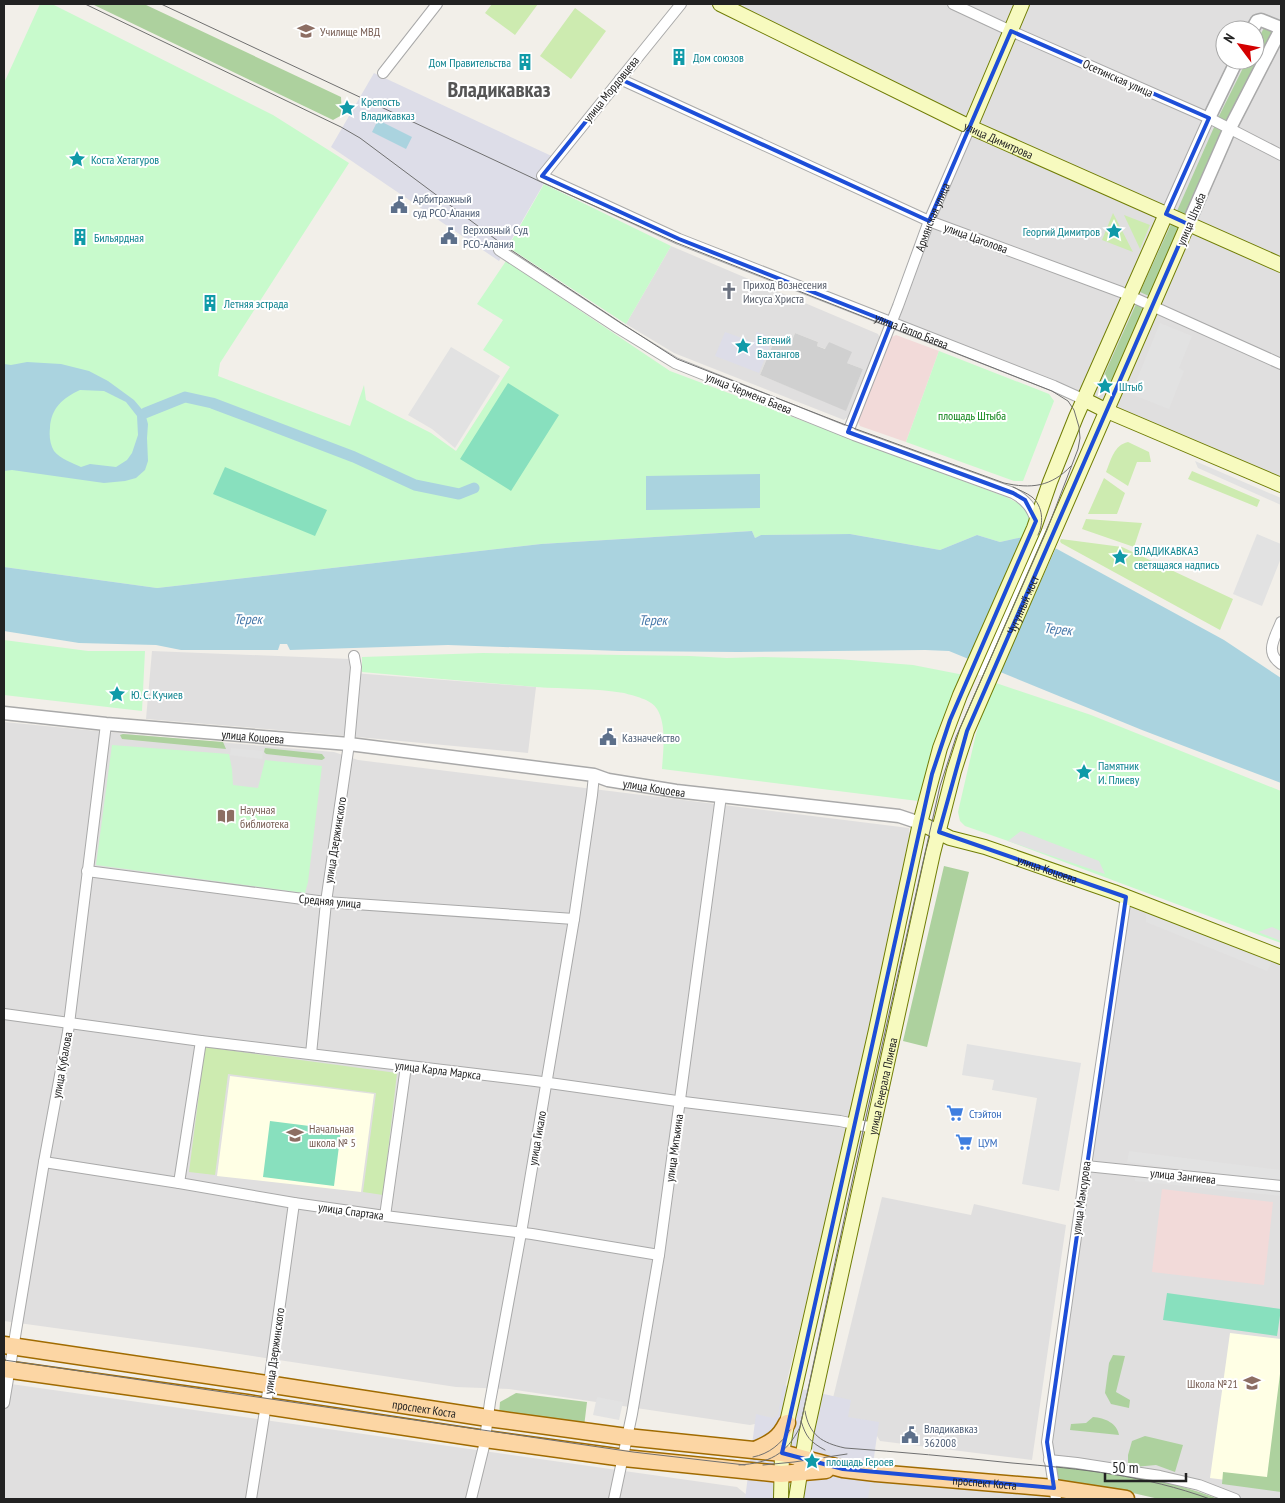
<svg xmlns="http://www.w3.org/2000/svg" width="1285" height="1503" font-family="'PT Sans Narrow',sans-serif">
<style>
.residential{fill:#e0dfdf;fill-rule:evenodd}
.commercial{fill:#f2dad9}
.education{fill:#ffffe5}
.religious{fill:#d0d0d0}
.grass{fill:#cdebb0}
.forest{fill:#add19e}
.park{fill:#c8facc}
.pitch{fill:#88e0be}
.parking{fill:#e2e2e2}
.plaza{fill:#dddde8}
.water{fill:#aad3df;fill-rule:evenodd}
.pier{fill:#fff}
.lines{fill:none;stroke-linecap:round;stroke-linejoin:round}
.canal{stroke:#aad3df;stroke-width:11}
.minor-casing{stroke:#a9a9a9;stroke-width:12}
.tertiary-casing{stroke:#a9a9a9;stroke-width:15}
.secondary-casing{stroke:#707d05;stroke-width:16}
.primary-casing{stroke:#a06b00;stroke-width:19}
.minor{stroke:#fff;stroke-width:10}
.tertiary{stroke:#fff;stroke-width:12}
.secondary{stroke:#f7fabf;stroke-width:14}
.primary{stroke:#fcd6a4;stroke-width:16}
.tram{stroke:#707070;stroke-width:1}
.marked{fill:none;stroke:#1d4ed8;stroke-width:4;stroke-linejoin:round}
.labels{text-anchor:middle;dominant-baseline:central;stroke-width:4;stroke-linejoin:round;paint-order:stroke}
.education-label{font-size:12px;fill:#785e54;stroke:#fff;text-anchor:start}
.culture-label{font-size:12px;fill:#0d838f;stroke:#fff;text-anchor:start}
.street-label{font-size:12px;fill:#222;stroke:#fff}
.service-label{font-size:12px;fill:#4e5e75;stroke:#fff;text-anchor:start}
.worship-label{font-size:12px;fill:#5b616d;stroke:#fff;text-anchor:start}
.park-label{font-size:12px;fill:#0c8416;stroke:#fff}
.shop-label{font-size:12px;fill:#366cbe;stroke:#fff;text-anchor:start}
.water-label{font-size:14px;font-style:italic;fill:#4a7aab;stroke:#fff}
.town-label{font-size:22px;font-weight:bold;fill:#555;stroke:#fff}
</style>
<rect width="100%" height="100%" fill="#f2efe9"/>
<path class="residential" d="M720,4H1281V485L891,323L969,127ZM1225,30H1255V60H1225Z
M671,246L878,334L880,338L849,416L844,420L674,353L626,324ZM795,333L818,342L817,346L826,349L829,342L847,363L863,369L846,410L760,375L776,337L791,343Z
M152,651L350,659L353,673L536,687L528,753L315,733L146,719Z
M4,722L170,738L334,752L358,760L909,828L910,835L856,1100L778,1417L773,1420L750,1425L509,1389L456,1387L200,1348L4,1321Z
M1126,897L1281,957V1499H1235L1199,1485L1049,1460Z
M882,1197L971,1215L974,1204L1066,1225L1032,1460L880,1441L874,1431L853,1427L832,1402Z
M4,1383L737,1487L752,1499H4Z
M799,1472L1126,1499H796Z"/>
<path class="commercial" d="M896,335L939,351L906,442L860,426L857,419L888,339Z
M1162,1189L1273,1202L1264,1285L1152,1272Z"/>
<path class="education" d="M230,1076L374,1094L361,1192L217,1176Z
M1230,1333L1281,1339V1426L1273,1486L1210,1478Z"/>
<path class="religious" d="M795,333L818,342L817,346L825,349L829,342L852,352L847,363L863,369L846,411L760,375L776,337L791,343Z"/>
<path class="grass" d="M492,4H538L515,35L485,13Z
M575,8L606,31L571,79L540,56Z
M1113,213L1133,252L1102,240Z
M1124,215L1150,225L1140,249Z
M1128,442L1149,452L1151,462H1137L1128,486L1106,472C1111,460 1114,445 1128,442Z
M1192,471L1260,500L1257,507L1188,479Z
M1104,478L1125,493L1117,514H1088Z
M1086,519L1142,523L1134,547L1082,529Z
M1061,539L1122,547L1233,599L1220,630L1061,543L1060,541Z
M205,1047L397,1073L383,1195L363,1192L376,1093L228,1074L215,1175L189,1172Z"/>
<path class="forest" d="M92,4H144L341,97L342,115L333,120Z
M1266,24L1274,28L1227,123L1218,118L1247,60H1255V45Z
M1215,125L1223,129L1185,214L1177,211Z
M1173,220L1183,224L1151,297L1140,292Z
M1137,302L1146,306L1108,389L1100,384Z
M123,734L223,742L226,749L122,739L120,735Z
M265,748L322,754L325,758L322,760L266,754L264,752Z
M944,866L969,872L927,1047L903,1041Z
M1113,1355L1125,1356L1116,1392L1130,1400L1129,1408L1111,1404L1105,1393L1109,1363Z
M1281,1366V1492L1222,1484L1223,1472L1267,1477Z
M516,1393L587,1402L584,1427L499,1414L500,1402Z
M1093,1417C1105,1418 1117,1423 1119,1435L1070,1430L1071,1424L1086,1423Z
M1145,1436L1183,1445L1175,1472L1156,1465L1134,1467L1128,1464V1455L1132,1441Z
M1056,1464C1110,1472 1167,1478 1218,1499H1159L1124,1491L1069,1484L1055,1478Z"/>
<path class="park" d="M40,4H52L273,115L349,163L220,363L218,376L350,426L364,385L366,400L431,433L456,451L510,367L483,350L503,320L477,304L506,261L670,371L1006,497L1020,504L1031,517L1023,537L1000,542L977,535L940,550L850,534L761,535L755,538L752,531L541,544L157,588L4,567V83Z
M544,184L671,246L626,324L508,247Z
M939,351L1049,394L1054,401L1023,481H1014L906,442Z
M4,640L88,651H145L142,711L4,695Z
M483,653L690,656L727,658L763,657L838,659L913,665L964,675L941,723L918,801L662,769C663,752 667,725 657,709C651,699 634,696 624,693C595,688 565,689 536,687C478,682 420,677 362,672V657Z
M993,682L1091,715L1281,791V943L1008,841L965,826L960,821L958,812L976,734Z
M112,745L229,754L232,769L233,785L258,788L265,760L322,766L308,882L305,893L96,865Z"/>
<path class="pitch" d="M508,383L559,415L511,491L460,459Z
M225,467L327,510L315,536L213,494Z
M270,1121L341,1130L334,1186L263,1177Z
M1167,1293L1281,1309L1277,1336L1163,1320Z"/>
<path class="parking" d="M1160,323L1192,336L1179,368L1184,371L1169,409L1131,394Z
M451,347L500,376L455,448L432,429L408,415Z
M1195,461L1281,498V505L1198,468Z
M1257,534L1281,544V558L1262,606L1233,594Z
M231,748L263,751L262,759L230,755Z
M1021,831L1099,861L1105,874L1008,841Z
M1146,912L1271,963L1267,971L1146,922Z
M1272,927L1281,931V941L1258,932Z
M967,1044L1081,1063L1059,1191L1022,1184L1037,1098L992,1090L994,1080L962,1075Z
M1129,1151L1281,1170V1182L1127,1162Z
M1135,1173L1281,1189V1196L1135,1181Z
M597,1397L623,1402L619,1420L593,1415Z"/>
<path class="plaza" d="M374,73L558,159L499,261L331,147Z
M725,332L753,342L757,332L773,338L759,373L715,356Z
M783,1385L851,1400L848,1417L879,1422L868,1499H745L756,1414L773,1418L778,1415Z"/>
<path class="water" d="M378,120L412,137L406,149L372,132Z
M27,362L61,364L89,371L108,381L134,400L145,413L148,424L147,438L148,461L145,470L136,478L125,481L104,483L12,470L4,471V364L11,365ZM80,390L104,391L126,402L137,416L138,435L132,453L127,460L116,467L90,464L81,467C73,463 60,459 54,451C50,444 49,436 50,428C51,408 63,398 80,390Z
M760,474V508L646,510V476Z
M752,531L755,538L761,535L850,534L940,550L977,535L1000,542L1023,537L1057,549L1224,640L1281,678V783L1142,730L949,651L925,650L738,652L620,651L448,645L290,650L287,644H280L278,650H181L156,645L79,643L4,631V567L157,588L541,544Z"/>
<path class="pier" d="M1028,527L1063,532L996,680L976,674Z"/>
<g class="lines">
<path class="canal" d="M145,413L185,397L212,403L354,457L415,485L459,494L474,488"/>
<g class="minor-casing">
<g id="minor">
<path id="s1" d="M681,4L542,176L679,239L1054,386L1085,400"/>
<path d="M953,4L1011,31L1209,118L1281,155"/>
<path d="M383,73L437,4"/>
<path d="M620,79L929,221L1121,292L1281,364"/>
<path d="M1166,214L1209,118"/>
<path d="M499,250L618,328L675,363L854,435L1013,493C1026,500 1032,508 1036,521"/>
<path id="s2" d="M848,432L898,306L929,221L970,127"/>
<path d="M1281,622C1275,638 1264,652 1281,664"/>
<path d="M87,871L326,902L574,919"/>
<path d="M4,1014L201,1041L535,1081L684,1102L840,1121L873,1128"/>
<path d="M311,1054L326,902L349,744L356,667L354,656"/>
<path d="M44,1162L179,1183L294,1203L385,1216L532,1234L659,1255"/>
<path d="M1086,1166L1281,1186"/>
<path d="M179,1183L201,1041"/>
<path d="M385,1216L406,1066"/>
<path d="M4,1403L44,1162L68,1032L106,724"/>
<path d="M1049,1460L1077,1463L1160,1476L1199,1485L1235,1499"/>
<path d="M251,1499L267,1398L294,1203"/>
<path d="M471,1499L484,1446L490,1402L521,1233L574,919L592,795L594,775"/>
<path d="M614,1499L632,1414L659,1255L721,796"/>
<path d="M1056,1499L1047,1442L1086,1166L1126,897"/>
</g>
</g>
<g class="tertiary-casing">
<g id="tertiary">
<path d="M1252,30L1257,21L1261,20L1281,28"/>
<path d="M1209,118L1237,60"/>
<path d="M1188,224L1230,128L1281,29"/>
<path id="s3" d="M4,713L106,724L349,744L594,775L608,780L676,791L899,816L920,823"/>
</g>
</g>
<g class="secondary-casing">
<g id="secondary">
<path id="s4" d="M720,4L970,127L1281,265"/>
<path d="M970,127L1022,4"/>
<path d="M1085,400L1107,411L1281,485"/>
<path id="s5" d="M920,823L950,838L985,847L1114,892L1281,957"/>
<path d="M781,1499L782,1453L788,1418L876,1030L920,823L940,748L960,695L1034,528L1050,482L1076,417L1166,214"/>
<path id="s6" d="M796,1499L806,1435L933,853L954,771L967,731L1188,224"/>
</g>
</g>
<g class="primary-casing">
<g id="primary">
<path id="s7" d="M4,1345L280,1386L488,1418L627,1437L782,1453L843,1469L876,1473L1054,1488L1126,1499"/>
<path d="M4,1369L247,1403L485,1439L624,1458L781,1474L826,1470"/>
<path d="M755,1450C771,1443 779,1439 787,1423"/>
</g>
</g>
<use href="#minor" class="minor"/>
<use href="#tertiary" class="tertiary"/>
<use href="#secondary" class="secondary"/>
<use href="#primary" class="primary"/>
<path class="tram" d="M85,4L341,127L360,138L502,244L621,323L677,359L856,429L1004,483C1031,489 1051,487 1071,466
M161,4L539,181L677,243L1052,391L1068,401L1074,410L1079,427L1080,438L1078,449L1047,530L956,737L940,786L864,1126L800,1427C786,1455 769,1463 739,1465
M1013,487C1019,490 1027,493 1032,497C1043,506 1044,523 1038,535
M4,1360L633,1452L745,1465
M805,1411C809,1435 822,1443 845,1448C901,1452 956,1457 1012,1463C1082,1469 1144,1475 1210,1499
M801,1421C806,1437 810,1442 825,1450
M753,1457C769,1454 781,1444 790,1430
M763,1465L794,1462L847,1454"/>
</g>
<path class="marked" d="M1011,31L1209,118L1166,214L1188,224L967,731L939,832L1126,897L1047,1442L1054,1488L843,1469L782,1453L932,774L950,720L1036,521L1025,500L1013,493L848,432L891,323L679,239L542,176L620,79L929,221Z"/>
<defs>
<g id="university-bare" transform="scale(1.35)"><path d="M0-5L7-2L0 1L-7-2ZM-4 1L0 2.5L4 1V4Q0 6-4 4Z" fill="#8d6e63" stroke="#fff" stroke-width="2.5" paint-order="stroke"/></g>
<g id="building-bare" transform="scale(1.35)"><path d="M-4-6H4V6H1V3H-1V6H-4ZM-2.5-4.3h1.7v1.8h-1.7ZM.8-4.3h1.7v1.8H.8ZM-2.5-1h1.7V.8h-1.7ZM.8-1h1.7V.8H.8Z" fill="#0f9aa8" stroke="#fff" stroke-width="2.5" paint-order="stroke"/></g>
<g id="sight-bare" transform="scale(1.35)"><path d="M0-6L1.8-2.2L6-1.7L2.9 1.2L3.7 5.4L0 3.3L-3.7 5.4L-2.9 1.2L-6-1.7L-1.8-2.2Z" fill="#0f9aa8" stroke="#fff" stroke-width="2.5" paint-order="stroke"/></g>
<g id="civic-bare" transform="scale(1.35)"><path d="M-.6-6.5H3V-4.5H.6V-3L4-1V1h2V6H-6V1h2V-1L-.6-3ZM-1.2 2.5V6h2.4V2.5Z" fill="#5c6f8a" stroke="#fff" stroke-width="2.5" paint-order="stroke"/></g>
<g id="church-bare" transform="scale(1.35)"><path d="M-1.2-6h2.4v3.5h3.3v2.4h-3.3V6h-2.4V-.1h-3.3v-2.4h3.3Z" fill="#6b7280" stroke="#fff" stroke-width="2.5" paint-order="stroke"/></g>
<g id="library-bare" transform="scale(1.35)"><path d="M-6-4Q-3-5.5-.7-3.5V5Q-3 3-6 4ZM6-4Q3-5.5 .7-3.5V5Q3 3 6 4Z" fill="#8d6e63" stroke="#fff" stroke-width="2.5" paint-order="stroke"/></g>
<g id="supermarket-bare" transform="scale(1.35)"><path d="M-6-5.5h2.5l.6 2H6L4.5 2H-2.5L-4.4-4H-6ZM-1.5 3.2a1.3 1.3 0 1 0 .1 0ZM3 3.2a1.3 1.3 0 1 0 .1 0Z" fill="#3f7fe0" stroke="#fff" stroke-width="2.5" paint-order="stroke"/></g>
<g id="school-bare" transform="scale(1.35)"><path d="M0-5L7-2L0 1L-7-2ZM-4 1L0 2.5L4 1V4Q0 6-4 4Z" fill="#8d6e63" stroke="#fff" stroke-width="2.5" paint-order="stroke"/></g>
</defs>
<g fill-rule="evenodd">
<use href="#university-bare" x="306" y="31"/>
<use href="#building-bare" x="679" y="57"/>
<use href="#building-bare" x="525" y="62"/>
<use href="#sight-bare" x="347" y="108"/>
<use href="#sight-bare" x="77" y="159"/>
<use href="#civic-bare" x="399" y="205"/>
<use href="#sight-bare" x="1114" y="231"/>
<use href="#civic-bare" x="449" y="236"/>
<use href="#building-bare" x="80" y="237"/>
<use href="#church-bare" x="729" y="291"/>
<use href="#building-bare" x="210" y="303"/>
<use href="#sight-bare" x="743" y="346"/>
<use href="#sight-bare" x="1105" y="386"/>
<use href="#sight-bare" x="1120" y="557"/>
<use href="#sight-bare" x="117" y="694"/>
<use href="#civic-bare" x="608" y="737"/>
<use href="#sight-bare" x="1084" y="772"/>
<use href="#library-bare" x="226" y="816"/>
<use href="#supermarket-bare" x="955" y="1113"/>
<use href="#school-bare" x="295" y="1135"/>
<use href="#supermarket-bare" x="964" y="1142"/>
<use href="#school-bare" x="1252" y="1383"/>
<use href="#civic-bare" x="910" y="1435"/>
<use href="#sight-bare" x="812" y="1461"/>
</g>
<g class="labels">
<g class="education-label">
<text x="320" y="31">Училище МВД</text>
<text x="240" y="809">Научная<tspan x="240" dy="14">библиотека</tspan></text>
<text x="309" y="1128">Начальная<tspan x="309" dy="14">школа № 5</tspan></text>
<text x="1238" y="1383" text-anchor="end">Школа №21</text>
</g>
<g class="culture-label">
<text x="693" y="57">Дом союзов</text>
<text x="511" y="62" text-anchor="end">Дом Правительства</text>
<text x="361" y="101">Крепость<tspan x="361" dy="14">Владикавказ</tspan></text>
<text x="91" y="159">Коста Хетагуров</text>
<text x="1100" y="231" text-anchor="end">Георгий Димитров</text>
<text x="94" y="237">Бильярдная</text>
<text x="224" y="303">Летняя эстрада</text>
<text x="757" y="339">Евгений<tspan x="757" dy="14">Вахтангов</tspan></text>
<text x="1119" y="386">Штыб</text>
<text x="1134" y="550">ВЛАДИКАВКАЗ<tspan x="1134" dy="14">светящаяся надпись</tspan></text>
<text x="131" y="694">Ю. С. Кучиев</text>
<text x="1098" y="765">Памятник<tspan x="1098" dy="14">И. Плиеву</tspan></text>
<text x="826" y="1461">площадь Героев</text>
</g>
<g class="street-label">
<text transform="translate(1118 78) rotate(24)">Осетинская улица</text>
<text transform="translate(611 89) rotate(-51)">улица Мордовцева</text>
<text stroke="none"><textPath href="#s4" startOffset="310">улица Димитрова</textPath></text>
<text stroke="none"><textPath href="#s2" startOffset="231">Армянская улица</textPath></text>
<text transform="translate(1191 219) rotate(-67)">улица Штыба</text>
<text transform="translate(976 238) rotate(20)">улица Цаголова</text>
<text stroke="none"><textPath href="#s1" startOffset="622">улица Гаппо Баева</textPath></text>
<text transform="translate(749 393) rotate(22)">улица Чермена Баева</text>
<text stroke="none"><textPath href="#s6" startOffset="925">Чугунный мост</textPath></text>
<text stroke="none"><textPath href="#s3" startOffset="250">улица Коцоева</textPath></text>
<text stroke="none"><textPath href="#s3" startOffset="655">улица Коцоева</textPath></text>
<text transform="translate(335 840) rotate(-81)">улица Дзержинского</text>
<text stroke="none"><textPath href="#s5" startOffset="136">улица Коцоева</textPath></text>
<text transform="translate(330 901) rotate(5)">Средняя улица</text>
<text transform="translate(62 1065) rotate(-80)">улица Кубалова</text>
<text transform="translate(438 1070) rotate(7)">улица Карла Маркса</text>
<text stroke="none"><textPath href="#s6" startOffset="422">улица Генерала Плиева</textPath></text>
<text transform="translate(537 1138) rotate(-80)">улица Гикало</text>
<text transform="translate(674 1148) rotate(-82)">улица Митькина</text>
<text transform="translate(1183 1176) rotate(6)">улица Зангиева</text>
<text transform="translate(1081 1198) rotate(-82)">улица Мамсурова</text>
<text transform="translate(351 1211) rotate(8)">улица Спартака</text>
<text transform="translate(274 1351) rotate(-82)">улица Дзержинского</text>
<text stroke="none"><textPath href="#s7" startOffset="425">проспект Коста</textPath></text>
<text stroke="none"><textPath href="#s7" startOffset="991">проспект Коста</textPath></text>
</g>
<g class="service-label">
<text x="413" y="198">Арбитражный<tspan x="413" dy="14">суд РСО-Алания</tspan></text>
<text x="463" y="229">Верховный Суд<tspan x="463" dy="14">РСО-Алания</tspan></text>
<text x="622" y="737">Казначейство</text>
<text x="924" y="1428">Владикавказ<tspan x="924" dy="14">362008</tspan></text>
</g>
<g class="worship-label">
<text x="743" y="284">Приход Вознесения<tspan x="743" dy="14">Иисуса Христа</tspan></text>
</g>
<g class="park-label">
<text x="972" y="415">площадь Штыба</text>
</g>
<g class="shop-label">
<text x="969" y="1113">Стэйтон</text>
<text x="978" y="1142">ЦУМ</text>
</g>
<g class="water-label">
<text x="248" y="619">Терек</text>
<text x="653" y="620">Терек</text>
<text transform="translate(1058 629) rotate(6)">Терек</text>
</g>
<g class="town-label">
<text x="499" y="89">Владикавказ</text>
</g>
</g>
<rect width="1285" height="1503" fill="none" stroke="#222222" stroke-width="10"/>
<g transform="translate(1240 45) rotate(302)"><circle r="24" fill="#ffffff" stroke="#a7a7a7"/>
<path d="M0-4L9 19L0 12L-9 19Z" fill="#d40000"/>
<text y="-8" font-size="14" font-weight="bold" text-anchor="middle" fill="#222222">N</text>
</g>
<path d="M1105 1473v8h81v-8" fill="none" stroke="#222222" stroke-width="2.5"/>
<text x="1112" y="1473" font-size="15" fill="#222222" stroke="#ffffff" stroke-width="4" paint-order="stroke">50 m</text>
</svg>
